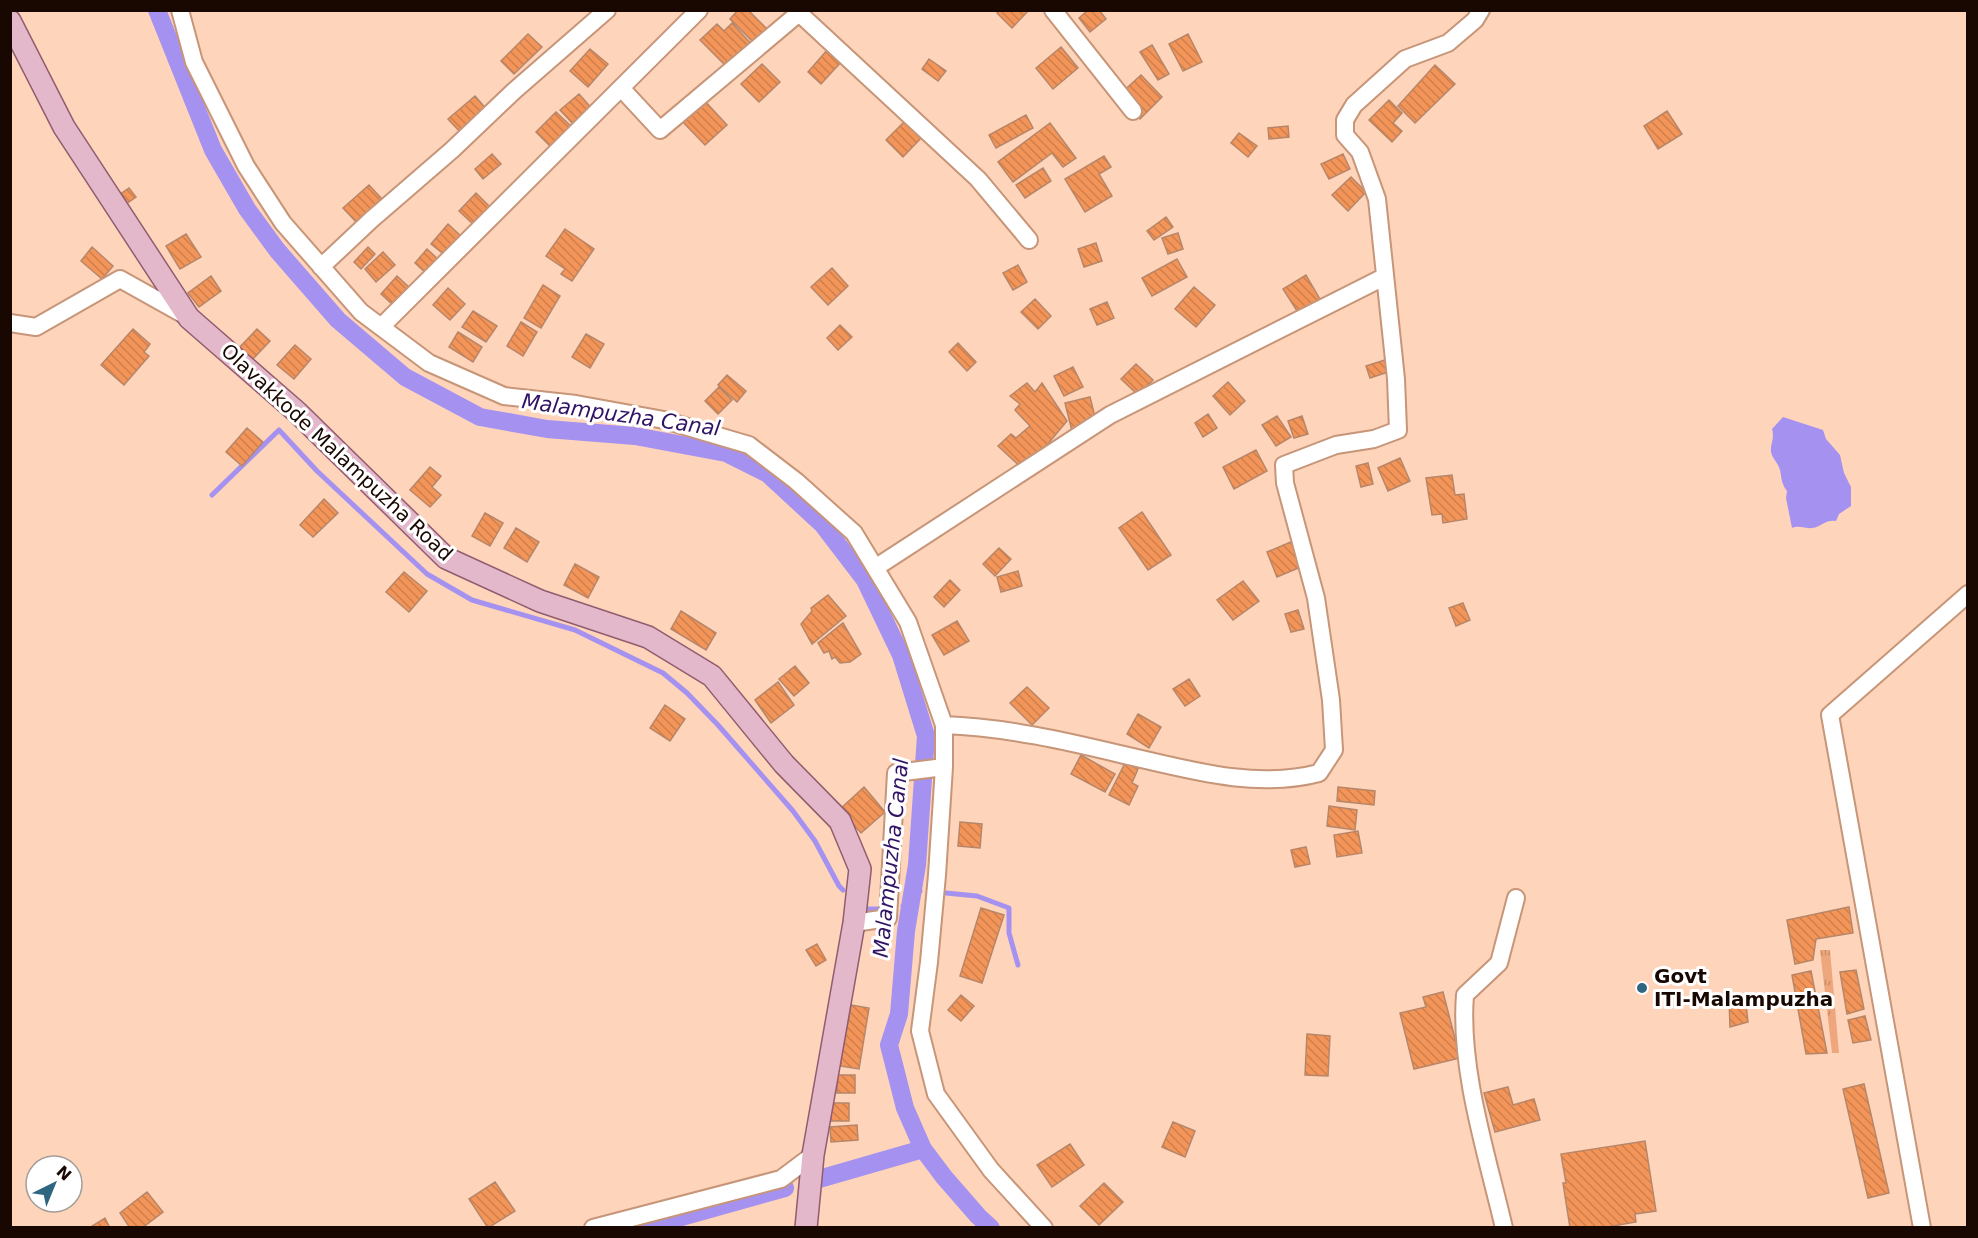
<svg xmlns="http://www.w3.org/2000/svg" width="1978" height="1238" font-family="'DejaVu Sans',sans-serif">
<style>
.grass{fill:url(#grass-tufts)}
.water{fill:#a591f0}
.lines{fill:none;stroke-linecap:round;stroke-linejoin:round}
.stream{stroke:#a591f0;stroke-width:5}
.canal{stroke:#a591f0;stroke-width:18}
.building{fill:url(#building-back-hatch);stroke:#b78669;stroke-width:1.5}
.minor-casing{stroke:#c79578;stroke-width:20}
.major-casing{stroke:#915c6e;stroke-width:24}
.minor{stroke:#fff;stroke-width:16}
.major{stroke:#e3b8cb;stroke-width:21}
.poi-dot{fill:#2e6580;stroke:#fff;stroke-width:2}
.labels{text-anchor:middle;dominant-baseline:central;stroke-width:6;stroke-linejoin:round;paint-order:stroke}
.street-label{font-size:20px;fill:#190801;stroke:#fff}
.poi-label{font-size:20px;font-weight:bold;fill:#190801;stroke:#fff;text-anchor:start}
.water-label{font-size:21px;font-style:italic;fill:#301365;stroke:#fff}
</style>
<defs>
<pattern id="grass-tufts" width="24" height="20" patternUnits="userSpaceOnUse" patternTransform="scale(1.5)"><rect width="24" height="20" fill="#eea77c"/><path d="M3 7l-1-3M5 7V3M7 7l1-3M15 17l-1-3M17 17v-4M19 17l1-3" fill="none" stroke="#cc8e69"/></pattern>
<pattern id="building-back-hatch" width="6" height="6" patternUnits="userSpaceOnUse" patternTransform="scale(1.5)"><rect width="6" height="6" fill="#f39559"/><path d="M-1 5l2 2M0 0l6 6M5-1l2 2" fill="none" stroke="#d07f4c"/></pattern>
</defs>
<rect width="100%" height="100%" fill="#fed4bb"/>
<path class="grass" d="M1820,950H1830L1839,1053H1832Z"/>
<path class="water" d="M1783,417L1823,430L1826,439L1840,455L1844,473L1851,487V506L1839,514L1836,521C1825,519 1822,527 1812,528C1805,529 1800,525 1792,528L1786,498L1787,491C1779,480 1783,475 1778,465C1775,460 1772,457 1771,452C1770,443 1775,440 1772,429Z"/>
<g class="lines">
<path class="stream" d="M212,495L279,430L317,471L427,574L472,600L575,630L663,673L687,693L718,725L793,811L815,841L839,886L843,890
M946,893L977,896L1009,908V933L1018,965
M903,906L916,903L918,891H920
M867,909H881"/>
<path class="canal" d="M157,10L213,150L247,209L277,250L338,320L405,377L480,417L547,429L635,436L726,453L768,474L823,525L865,580L901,655L926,736L917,865L906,931L899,1014L889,1045L905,1108L923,1149L944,1177L978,1216L991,1228
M819,1179L923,1149
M642,1228L785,1188"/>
</g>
<path class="building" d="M738,10H748L770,32L756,45L730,19Z
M1000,10H1029L1012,28L997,13Z
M1088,10H1099L1106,19L1090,32L1079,18Z
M732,23L756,49L727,67L700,40L717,24L724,31Z
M528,34L542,47L514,74L501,61Z
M1188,34L1202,62L1183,71L1169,44Z
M1152,45L1169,74L1158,80L1140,52Z
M1061,47L1078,68L1053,89L1036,68Z
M590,49L608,64L588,87L570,71Z
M828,49L842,61L821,84L808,72Z
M929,59L946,71L938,81L922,69Z
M762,64L780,82L759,102L741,84Z
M1435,65L1455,84L1415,123L1398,106Z
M1141,75L1162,97L1140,119L1118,96Z
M579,94L593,110L575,126L560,110Z
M475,96L488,111L462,134L448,119Z
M702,98L727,125L705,145L680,119Z
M1389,100L1402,113L1393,123L1402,131L1392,142L1369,120Z
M1667,111L1682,134L1658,149L1644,126Z
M556,112L574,129L554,150L536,132Z
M1026,115L1033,128L996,148L989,135Z
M908,118L924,135L903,157L886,140Z
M1050,123L1076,158L1063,167L1052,153L1013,182L998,162Z
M1288,126L1289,137L1269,139L1268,128Z
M1239,133L1257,146L1248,157L1231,143Z
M492,154L501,164L483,179L475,169Z
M1343,154L1350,169L1329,179L1321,164Z
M1104,156L1111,167L1099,174L1112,196L1085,212L1065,179Z
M1043,168L1051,181L1025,198L1016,185Z
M1351,177L1366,192L1348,211L1332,195Z
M369,185L382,199L357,223L343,208Z
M129,188L136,197L126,204L119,195Z
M476,193L493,210L476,227L459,211Z
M1166,217L1173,227L1154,240L1147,231Z
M448,224L462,237L446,256L431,244Z
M565,229L594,249L572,281L561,274L565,269L546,256Z
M1178,233L1183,249L1168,254L1162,238Z
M186,234L201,257L180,269L166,246Z
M1096,243L1102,261L1084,267L1078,249Z
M92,247L113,266L102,279L81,261Z
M368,247L375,254L361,269L354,262Z
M427,249L441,262L429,276L415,263Z
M383,252L395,265L376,282L365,269Z
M1177,259L1187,277L1152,296L1142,278Z
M1018,265L1027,282L1013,290L1003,273Z
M832,268L848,286L828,305L811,287Z
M1306,275L1321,301L1299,314L1283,289Z
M211,276L221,291L199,307L188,293Z
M397,276L411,289L394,306L381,294Z
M543,285L560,296L541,328L524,318Z
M1194,287L1215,305L1196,327L1175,309Z
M448,288L465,304L450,320L433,305Z
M1035,299L1051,316L1038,329L1021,312Z
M1107,302L1114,318L1097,325L1090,309Z
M473,311L497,326L486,342L462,327Z
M521,322L537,332L523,356L507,346Z
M840,325L852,337L838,350L827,338Z
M133,329L150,344L144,352L149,356L124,385L101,365Z
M257,329L270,341L251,361L238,349Z
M458,332L482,347L473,362L449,347Z
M586,334L604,344L590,368L572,357Z
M958,343L976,362L967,371L949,352Z
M295,345L311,359L294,379L277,365Z
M1388,359L1391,371L1370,378L1366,366Z
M1136,364L1153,380L1138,395L1121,379Z
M1073,367L1083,387L1064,396L1054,376Z
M727,375L746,391L737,402L718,385Z
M1228,382L1245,401L1230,415L1213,396Z
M1027,383L1035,392L1042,383L1067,421L1047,445L1023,469L998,446L1011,434L1016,438L1030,426L1015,410L1020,404L1010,396Z
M719,387L732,400L718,414L705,401Z
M1090,397L1097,425L1072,431L1065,403Z
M1208,414L1217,428L1203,437L1195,423Z
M1277,416L1291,437L1276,446L1262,425Z
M1302,416L1308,434L1294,438L1288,421Z
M247,428L263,442L242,466L226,452Z
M1256,450L1267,471L1234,489L1223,467Z
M1400,458L1410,481L1388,491L1378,468Z
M1368,463L1373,484L1361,487L1356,466Z
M430,467L441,476L432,487L441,495L430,507L410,490Z
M1452,475L1455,495L1464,494L1467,519L1443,523L1442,514L1432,515L1426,478Z
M324,499L338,513L313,537L300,525Z
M1142,512L1171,555L1148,570L1119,528Z
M485,513L503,523L490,546L472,536Z
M516,528L539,542L527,562L504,548Z
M1293,541L1303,566L1277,577L1267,552Z
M999,548L1011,559L995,576L983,564Z
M575,564L599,577L588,598L564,585Z
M1018,571L1022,586L1001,592L997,577Z
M404,572L427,591L409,612L386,592Z
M950,580L960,590L944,607L934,597Z
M1243,581L1259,601L1233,620L1217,600Z
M828,595L846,616L812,644L801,624L812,611L811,608Z
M1463,603L1470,620L1456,626L1449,608Z
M1298,610L1304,629L1291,632L1285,614Z
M681,611L716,633L706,650L671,629Z
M957,621L969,641L944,655L932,635Z
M843,623L861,654L850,662L840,663L835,657L832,659L829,651L824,653L818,643Z
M795,666L809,683L794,696L779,679Z
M1189,679L1200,696L1185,706L1173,689Z
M778,682L794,705L771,723L755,700Z
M1027,687L1049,708L1032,725L1010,703Z
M665,705L685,719L670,741L650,728Z
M1138,714L1161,727L1149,748L1127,734Z
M1081,755L1115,774L1105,792L1071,774Z
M1125,763L1138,769L1132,783L1138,786L1129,805L1109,795Z
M864,787L885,812L861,833L840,809Z
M1338,787L1375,791L1374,805L1337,801Z
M1329,806L1357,810L1355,830L1327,826Z
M960,822L982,824L980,848L958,846Z
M1358,831L1362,853L1337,857L1334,835Z
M1306,847L1310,864L1295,867L1291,850Z
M1849,907L1853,933L1816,939L1813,960L1795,964L1787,920Z
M981,908L1004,915L982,983L960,976Z
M817,944L826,960L816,966L806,950Z
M1856,970L1864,1009L1847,1014L1840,972Z
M1811,971L1827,1053L1806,1054L1792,975Z
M1443,992L1460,1058L1414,1069L1400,1013L1426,1007L1423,997Z
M961,995L974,1006L961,1021L948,1010Z
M1745,996L1748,1022L1730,1027L1729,998Z
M851,1005L869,1008L859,1069L840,1066Z
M1865,1016L1871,1040L1853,1043L1848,1020Z
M1307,1034L1330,1036L1328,1076L1305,1075Z
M837,1075H855V1093H837Z
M1864,1084L1889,1193L1868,1198L1843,1089Z
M1508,1087L1513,1105L1534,1099L1540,1120L1495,1132L1484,1093Z
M831,1103H849V1121H831Z
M1173,1122L1195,1131L1185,1157L1162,1147Z
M857,1125L858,1140L831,1142L830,1127Z
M1645,1141L1656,1211L1635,1214L1636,1222L1602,1228H1570L1563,1183H1566L1561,1154Z
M1070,1144L1084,1165L1052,1187L1037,1165Z
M495,1182L515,1211L488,1228L469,1199Z
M1104,1183L1123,1202L1099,1225L1080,1206Z
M147,1192L163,1212L142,1228H130L120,1213Z
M105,1218L110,1228H89Z"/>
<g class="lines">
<g class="minor-casing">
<path id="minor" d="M180,10L194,62L246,166L283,223L361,312L429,363L504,396L576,404L664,420L749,445L796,481L854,533L908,622L944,725
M1053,10L1133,111
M621,88L660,130L799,13L978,179L1029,240
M321,267L371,220L452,150L514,91L607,10
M10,323L36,327L120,279L188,317
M381,327L699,10
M875,568L1110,415L1384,277
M854,923L888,918L896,773L944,767
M593,1228L781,1179L813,1155
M1044,1228L991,1170L936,1094L920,1031L929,962L937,875L944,767V725C1004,727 1066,741 1124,755C1186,769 1255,790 1319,773L1334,750L1331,700L1316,598L1285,483L1284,465L1336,445L1374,439L1398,430L1396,379L1377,199L1360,152L1345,135V120L1354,105L1405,59L1448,43L1475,20L1481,10
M1504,1228C1487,1155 1459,1069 1465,995L1499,963L1516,898
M1922,1228L1830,715L1968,594"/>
</g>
<g class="major-casing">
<path id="major" d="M10,21L64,127L189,318L298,413L446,558L540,601L648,637L712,676L784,764L840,821L860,869L854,923L813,1155L806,1228"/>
</g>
<use href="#minor" class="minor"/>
<use href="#major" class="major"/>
</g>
<circle class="poi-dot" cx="1642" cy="988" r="6"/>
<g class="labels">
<g class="street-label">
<text transform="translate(337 452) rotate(43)">Olavakkode Malampuzha Road</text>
</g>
<g class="poi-label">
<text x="1654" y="976">Govt<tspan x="1654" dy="23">ITI-Malampuzha</tspan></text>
</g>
<g class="water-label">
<text transform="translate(621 415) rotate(8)">Malampuzha Canal</text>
<text transform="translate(891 858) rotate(-84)">Malampuzha Canal</text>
</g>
</g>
<rect width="1978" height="1238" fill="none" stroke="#190801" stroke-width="24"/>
<g transform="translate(54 1184) rotate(43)"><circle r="28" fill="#ffffff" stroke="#a39c99" stroke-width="1.5"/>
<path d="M0-4.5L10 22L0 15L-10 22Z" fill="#2e6580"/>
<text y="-9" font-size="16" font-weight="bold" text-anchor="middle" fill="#190801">N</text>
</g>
</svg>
